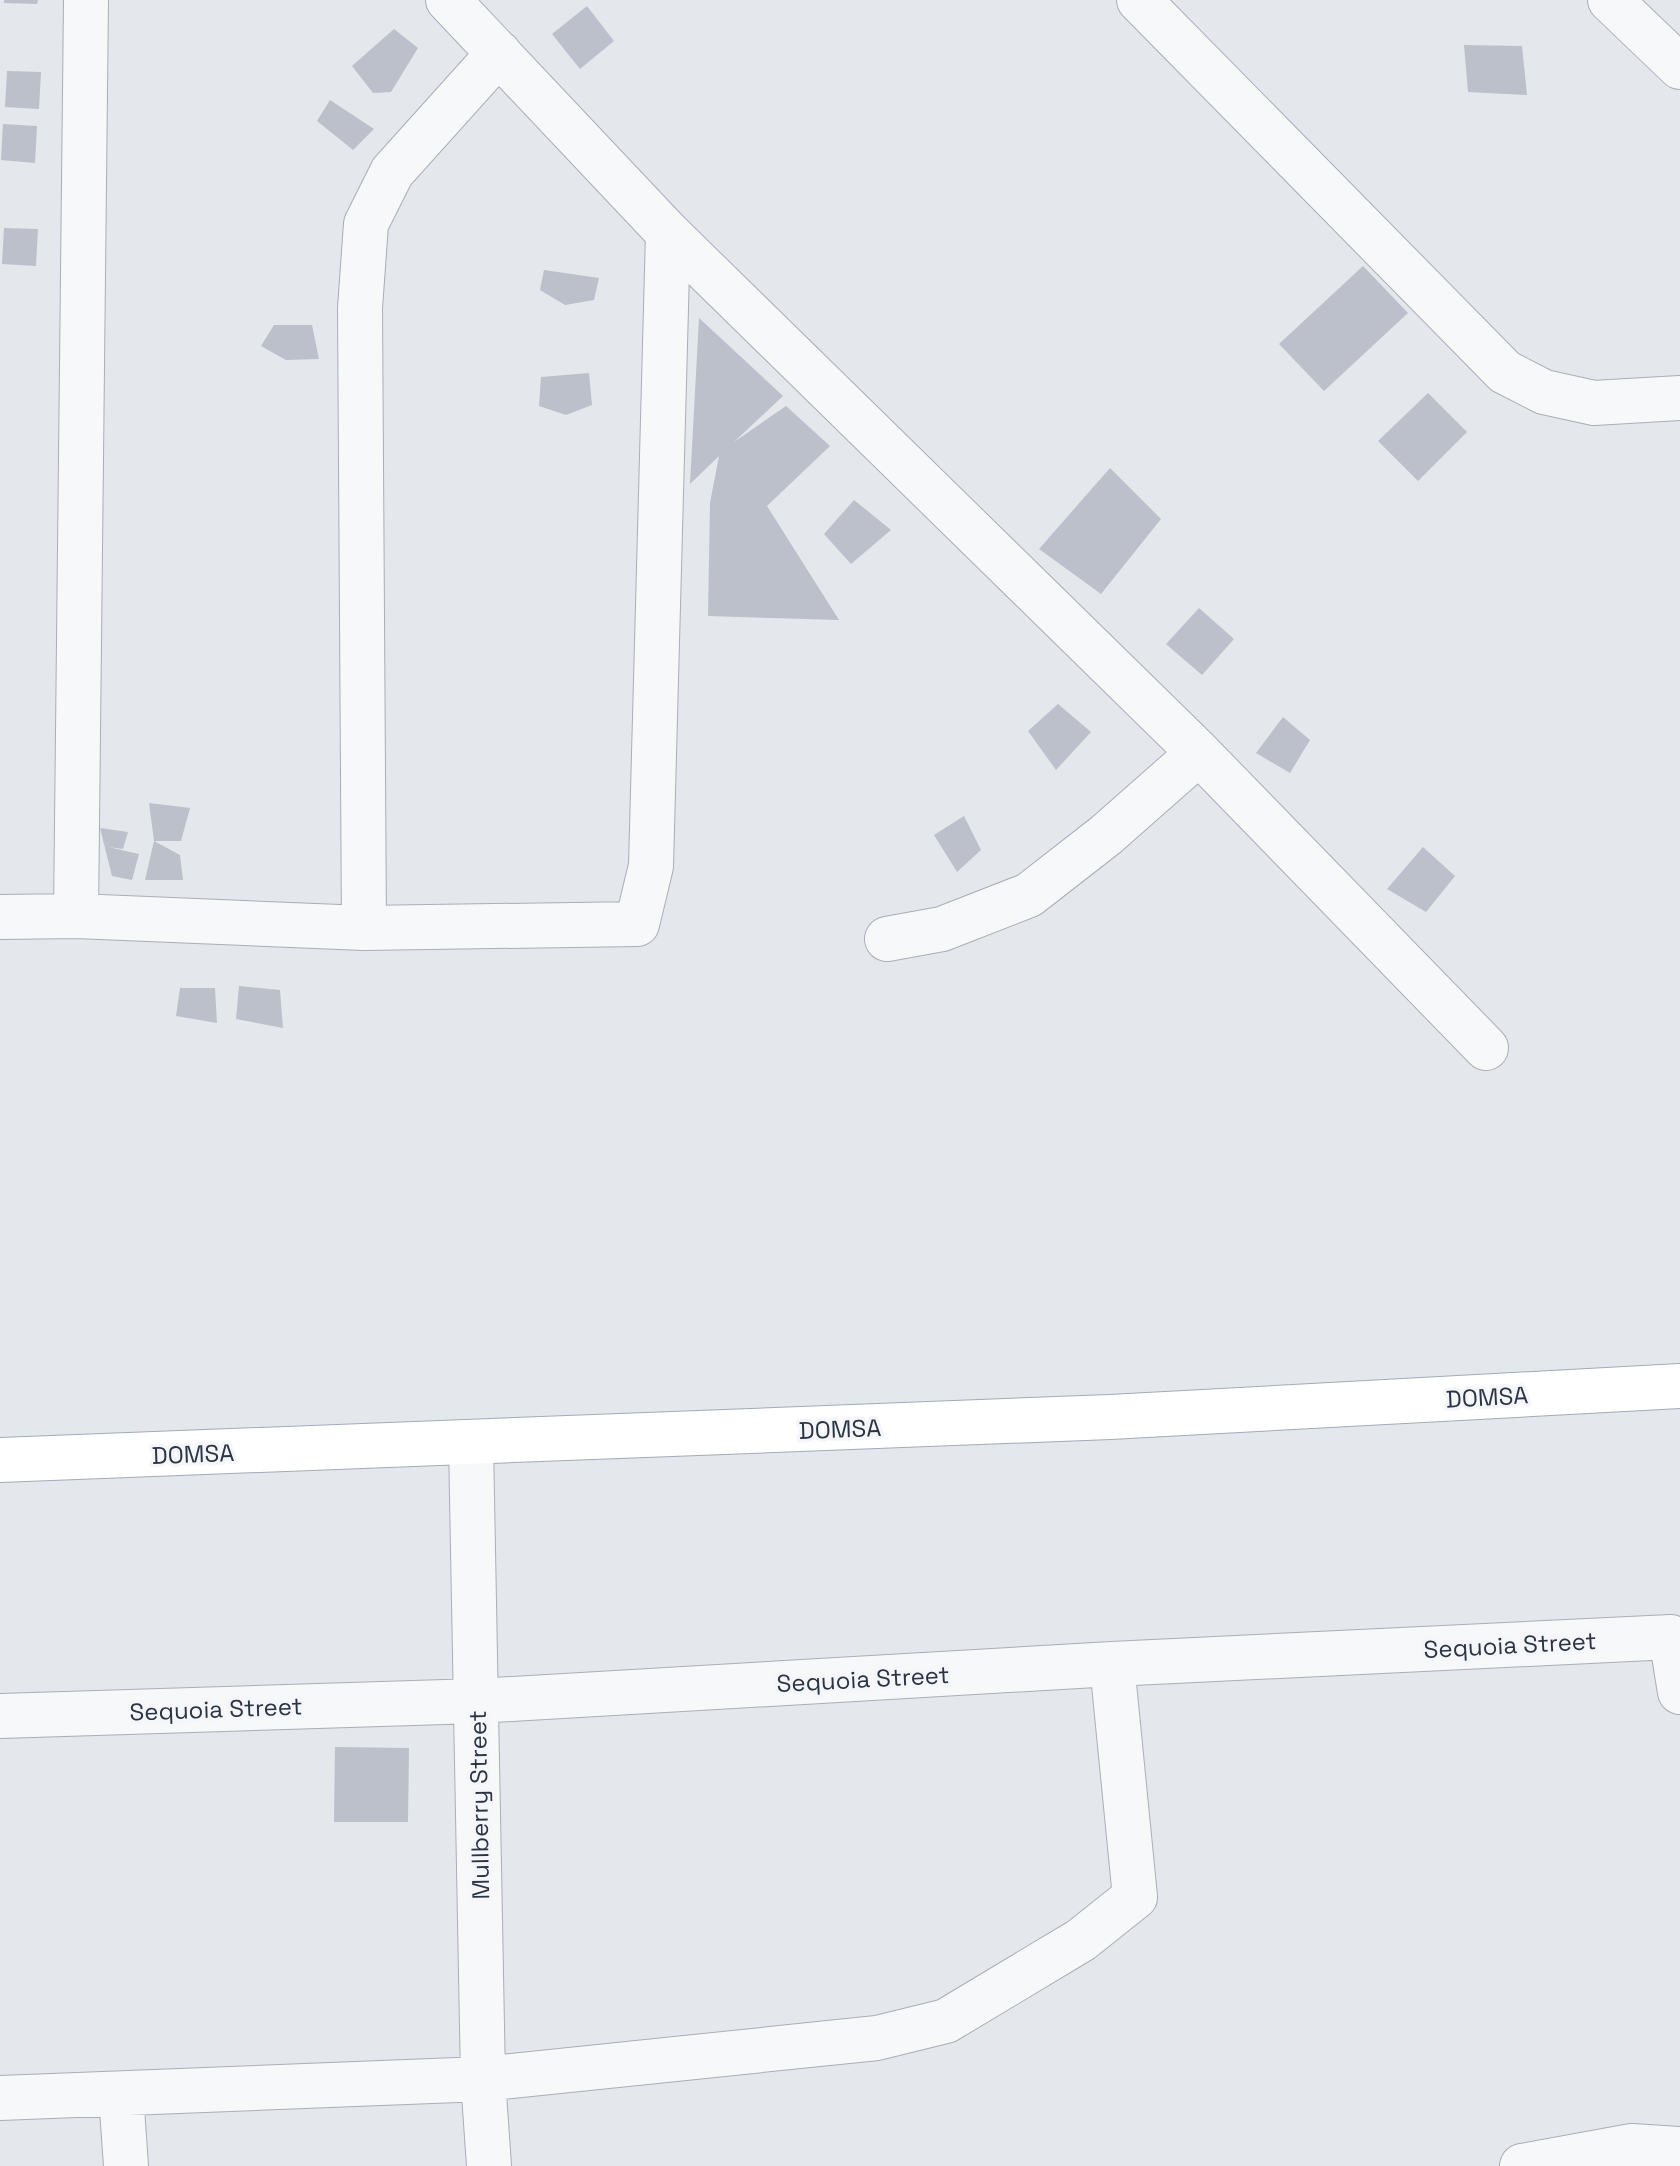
<svg xmlns="http://www.w3.org/2000/svg" width="1680" height="2166" font-family="'Space Grotesk',sans-serif">
<style>
.building{fill:#bbc0ca}
.lines{fill:none;stroke-linecap:round;stroke-linejoin:round}
.minor-casing{stroke:#a9aeb7;stroke-width:46}
.major-casing{stroke:#a3abb8;stroke-width:46}
.minor{stroke:#f7f8fa;stroke-width:44}
.major{stroke:#fff;stroke-width:44}
.labels{text-anchor:middle;dominant-baseline:central;stroke-width:7;stroke-linejoin:round;paint-order:stroke}
.street-label{font-size:24px;fill:#2b3445;stroke:#f4f6f9}
</style>
<rect width="100%" height="100%" fill="#e4e7ec"/>
<path class="building" d="M4,0H38L37,4L4,3Z
M587,6L614,41L580,69L552,34Z
M394,29L418,48L391,92L373,93L352,66Z
M1464,45L1522,46L1527,95L1468,92Z
M7,71L41,72L39,109L5,107Z
M330,100L374,129L353,150L317,121Z
M3,124L37,126L35,163L1,160Z
M4,228L38,229L36,266L2,264Z
M1363,266L1408,313L1324,391L1279,344Z
M544,270L599,278L594,300L565,305L540,290Z
M699,318L783,396L734,442L786,406L830,446L767,506L839,620L708,616L710,503L719,456L690,484Z
M274,325H312L319,359L286,360L261,346Z
M589,373L592,405L566,415L539,406L541,377Z
M1428,393L1467,432L1418,481L1378,441Z
M1110,468L1161,519L1101,594L1039,549Z
M854,500L891,530L851,564L824,534Z
M1199,608L1234,639L1202,675L1166,644Z
M1058,704L1091,732L1056,770L1028,731Z
M1283,717L1310,740L1290,773L1256,753Z
M149,803L190,808L181,841H154Z
M964,816L981,850L957,872L934,835Z
M100,828L128,832L123,849L108,847L139,854L132,880L112,876Z
M154,841L180,855L183,880H145Z
M1423,847L1455,876L1426,912L1387,889Z
M239,986L280,990L283,1028L236,1019Z
M180,988H215L217,1023L176,1016Z
M335,1747L409,1748L408,1822H334Z"/>
<g class="lines">
<g class="minor-casing">
<path id="minor" d="M448,0L668,233L1199,753L1486,1048
M1139,0L1505,372L1544,392L1594,403L1680,398
M1610,0L1680,67
M76,916L86,0
M0,917L76,916L364,928L637,924L651,866L668,233
M364,928L360,308L366,224L392,172L499,53
M887,939L942,929L1029,895L1106,835L1199,753
M471,1444L483,2079L489,2166
M0,1716L477,1701L1112,1664L1671,1637L1680,1692
M121,2094L126,2166
M0,2098L483,2079L877,2038L946,2021L1081,1940L1135,1897L1112,1664
M1522,2166L1632,2146L1680,2149"/>
</g>
<g class="major-casing">
<path id="major" d="M0,1460L1110,1417L1680,1386"/>
</g>
<use href="#minor" class="minor"/>
<use href="#major" class="major"/>
</g>
<g class="labels">
<g class="street-label">
<text transform="translate(1487 1397) rotate(-3)">DOMSA</text>
<text transform="translate(840 1429) rotate(-2)">DOMSA</text>
<text transform="translate(193 1454) rotate(-2)">DOMSA</text>
<text transform="translate(1510 1645) rotate(-3)">Sequoia Street</text>
<text transform="translate(863 1679) rotate(-3)">Sequoia Street</text>
<text transform="translate(216 1709) rotate(-2)">Sequoia Street</text>
<text transform="translate(479 1805) rotate(-91)">Mullberry Street</text>
</g>
</g>
</svg>
